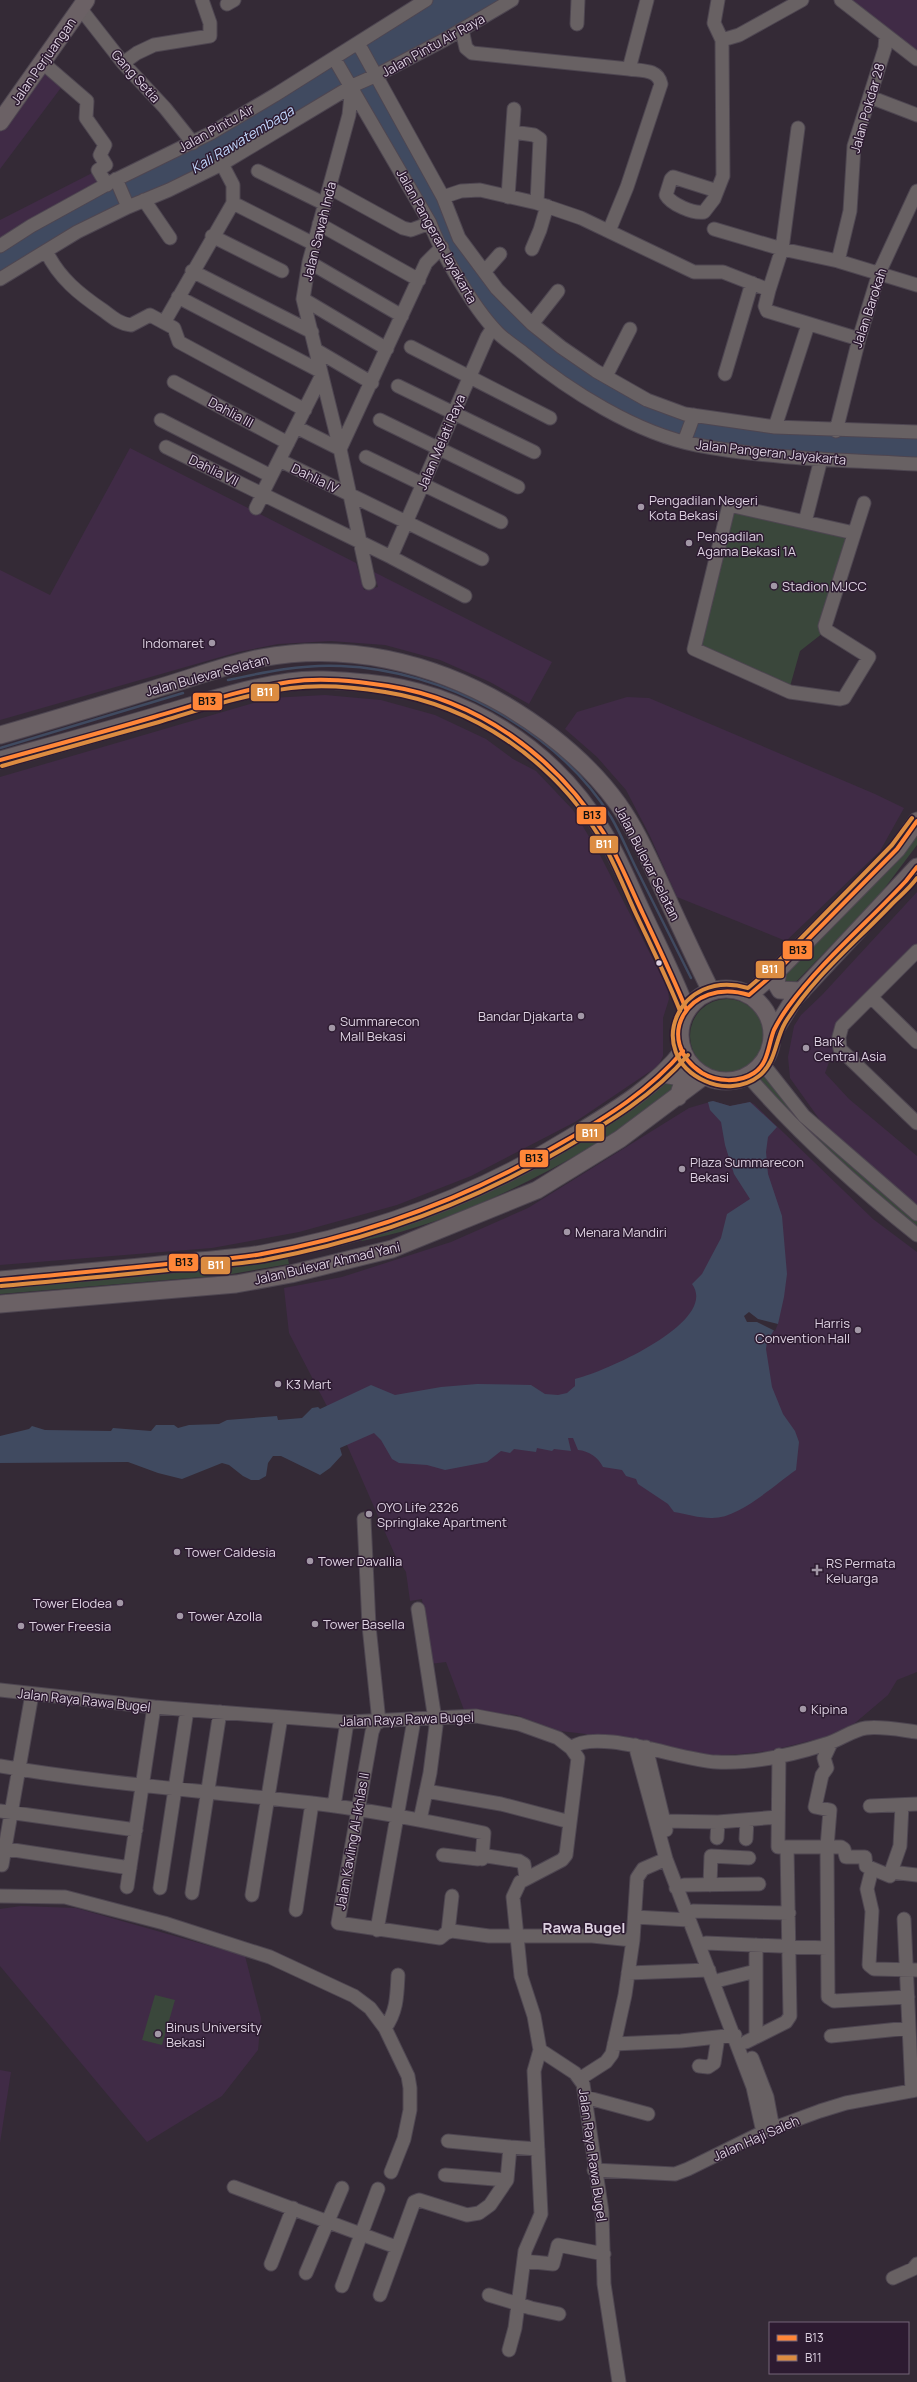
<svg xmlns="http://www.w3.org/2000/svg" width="917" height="2382" font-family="Manrope,sans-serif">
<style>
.built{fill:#402b46}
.green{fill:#3a473b}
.water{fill:#404a60}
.pier{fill:#342a36}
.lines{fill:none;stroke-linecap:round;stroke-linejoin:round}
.stream{stroke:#404a60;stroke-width:2.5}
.minor-casing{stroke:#4e4651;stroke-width:15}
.major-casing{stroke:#4e4651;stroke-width:19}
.minor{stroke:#686163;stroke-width:13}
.major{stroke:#6b6165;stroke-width:17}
.bus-1-casing{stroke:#2d1b31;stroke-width:7}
.bus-2-casing{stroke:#2d1b31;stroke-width:7}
.bus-1{stroke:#ff8638;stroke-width:4}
.bus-2{stroke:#dc8c41;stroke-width:4}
.poi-dot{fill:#a297a6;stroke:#2d1b31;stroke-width:1.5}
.bus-dot{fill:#ded2e2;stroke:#2d1b31;stroke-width:1.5}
.labels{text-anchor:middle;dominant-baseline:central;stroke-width:3;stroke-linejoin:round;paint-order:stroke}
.street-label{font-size:13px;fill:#ded2e2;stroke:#2d1b31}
.poi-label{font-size:13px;fill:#ded2e2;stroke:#2d1b31;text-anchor:start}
.water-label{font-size:14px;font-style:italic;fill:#c2d7fd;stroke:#2d1b31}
.quarter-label{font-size:15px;font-weight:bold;fill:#ded2e2;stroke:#2d1b31}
.line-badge{stroke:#2d1b31;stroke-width:1.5}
.badge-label{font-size:11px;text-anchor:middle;font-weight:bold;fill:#fff}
.pale-badge-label{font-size:11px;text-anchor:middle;font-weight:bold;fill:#111}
</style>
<rect width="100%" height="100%" fill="#342a36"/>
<path class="built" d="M842,0H917V61Z
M43,63L66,81L0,169V122Z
M98,170L107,185L0,246V220Z
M130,448L356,563L364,590L378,587L374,572L552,662L529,704L490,682L440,660L385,645L331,641L278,644L238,652L0,720V570L50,595Z
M325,695L381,700L435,715L486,739L513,759L536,771L573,810L600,855L668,989L669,999L663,1018V1056L658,1066L575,1122L471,1176L397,1205L299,1232L212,1248L0,1265V777L271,698Z
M627,697L649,698L875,794L904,808L880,851L786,941L677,897L650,836L626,790L597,757L565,729L577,712Z
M917,892V951L840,1032L825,1073L849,1099L917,1156V1211L835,1141L790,1078L788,1057L794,1026L801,1015L822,995Z
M713,1101L730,1106L750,1102L754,1104L873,1219L917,1252V1672L897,1680L888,1695L855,1723L825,1737L769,1751L740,1754L717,1755L690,1753L647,1741L560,1731L516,1715L464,1710L446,1662L430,1664L422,1599L410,1601L406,1572L395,1555L347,1445L289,1333L284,1288L342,1277L451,1242L528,1208L689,1108Z
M21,1906L76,1908L245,1956L261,2018L258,2050L222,2096L147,2142L0,1966V1909Z
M0,2070L11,2072L0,2143Z"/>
<path class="green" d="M733,509L848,539L823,633L800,651L789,690L696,649Z
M917,832V845L878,897L791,987L786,988L781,976Z
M690 1036a37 37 0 1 1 74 0a37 37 0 1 1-74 0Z
M763,1064L787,1097L917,1214V1235L748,1076Z
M667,1078L677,1084L671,1091C645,1109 619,1131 591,1147C520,1188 444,1225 362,1241L360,1238L539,1165L590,1137Z
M287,1255L289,1264L226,1275L0,1294V1285Z
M155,1995L175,2000L162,2045L142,2040Z"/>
<path class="water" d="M426,0H512L377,76L464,244L561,347L685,414L917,432V464L750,452L637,424L496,332L352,86L169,190L0,280V246L193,143Z
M713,1101L730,1106L750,1102L777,1127L768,1137L766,1152L768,1174L782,1216L787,1274L784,1297L778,1324L767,1341L766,1349L772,1387L783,1414L795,1431L799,1442L796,1470C774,1485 739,1519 711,1518C699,1518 686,1514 674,1512L668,1504L638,1484L636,1479L626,1476L622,1470L603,1467C598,1457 589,1451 578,1450L573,1438H568L571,1451L554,1449L552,1451L537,1448L536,1452L514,1449L510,1453L501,1451L487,1462L445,1470L427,1465L399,1463L392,1459L381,1440L374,1433L340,1448L342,1455L330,1468L320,1475L281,1456H273L268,1463L266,1476L259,1480H251L243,1476L229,1465L222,1463L182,1479L158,1473L128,1462L0,1463V1436L29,1429L32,1426L45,1430L111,1431L113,1428L151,1431L156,1425H174L178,1428L189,1425L219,1424L227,1420L277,1416L278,1420L302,1418L312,1408L318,1407L320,1409L371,1385L395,1395L441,1387L477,1384L531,1385L545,1394L558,1395L567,1393L575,1386V1379C602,1373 720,1322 692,1284L702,1274L721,1238L727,1214L750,1199L734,1174L725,1145L721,1122L710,1110L708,1102Z"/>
<path class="pier" d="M749,1312L758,1319L778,1324L775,1331L757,1322H747L744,1316Z"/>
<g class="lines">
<path class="stream" d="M228,680C265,672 302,664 341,666C443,670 556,729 611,817C621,834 628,852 637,870C655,906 673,942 691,978
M0,748L183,693"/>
<g class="minor-casing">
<path id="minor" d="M841,0L917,59
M227,4L234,0
M80,8L123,63L165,108L193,143
M577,24L578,0
M462,30L466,48L472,53L629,69C642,71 658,69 661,84L627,187L609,231
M722,40L739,35L802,0
M358,43L443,197L459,238L497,289L532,324L561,347L596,371L647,400L685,414L775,427L917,432
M334,58L430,223C441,253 474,308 496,331C503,339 513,345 522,352C568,390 637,434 697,445C769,459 844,460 917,464
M43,63L87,101L86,118L105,145L100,155L106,165L98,170L107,185
M123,63L137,53L154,45L210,36V23L202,0
M629,69L647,0
M352,86L349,115L309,262L303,299L340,449L369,583
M870,97L917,115
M513,132L534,135L540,139L537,203
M258,171L325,204
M116,179L128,207
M330,188L403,228L411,230L430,223
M717,191L673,177L671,179L666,195C671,204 693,214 704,212L714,199L723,176L722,40L714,23L718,0
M443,197L461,191L480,190L537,203L581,218L694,272H723L769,290L782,249L838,261L917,285
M508,197L514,109
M144,200L170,238
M233,203L314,244
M319,224L419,280
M714,229L782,249L798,128
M212,236L282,271
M0,246L31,226L111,182L211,133L275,95L426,0
M532,249L540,230L547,206
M46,251C59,278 79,294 104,311C112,317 120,324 131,325L150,315L174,328L179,342L305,410
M838,261L850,211L854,146L885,48L886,35
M309,262L402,316
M192,271L312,332
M485,271L500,254
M0,279L77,232L128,207L169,190L222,164L352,86L377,75L444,40L512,0
M769,290L765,306L767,311L859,339
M178,297L320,371
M303,299L387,349
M165,321L233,203V185L222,164
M532,324L558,291
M411,347L550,418
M316,350L372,383
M725,374L752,283
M606,376L630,329
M174,382L288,443
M398,386L534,452
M161,420L271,476
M380,420L518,487
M296,427L340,449L426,263L442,247
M775,427L808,325
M836,431L859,339L879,273L917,191
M684,442L694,415
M166,447L391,557L465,596
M366,457L501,522
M279,460L482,559
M262,494L321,377
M256,508L263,494
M805,522L821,459
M854,533L729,505L694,649L790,692L840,699L844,698L869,657L826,630L825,626L864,503
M391,557L487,337L493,328
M917,951L842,1026L839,1037L840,1049L917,1123
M871,997L917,1042
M763,1064L804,1116L917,1214
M748,1076C799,1135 856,1186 917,1235
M364,1519L369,1626L379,1722
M418,1609L436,1726L430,1773L420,1820
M0,1690L154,1707L347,1722L476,1716L519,1724L558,1738L571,1748L578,1758L566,1855L562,1860L520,1882L513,1897L521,1976L534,2016L540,2050L575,2073L583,2084L602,2212L604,2284L619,2382
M376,1722L372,1732L338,1923L440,1938L446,1933L452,1931L489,1936H592L633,1940
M831,1743L824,1758L827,1768L822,1775L815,1807L830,1810L827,1847L828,1997L834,2001L908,1997
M635,1745L666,1859L753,2087L763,2132
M646,1747L666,1830
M571,1748C596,1727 683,1761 716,1762C752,1764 792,1755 826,1744C840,1740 852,1730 866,1728C882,1726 901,1730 917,1732
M779,1755L778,1847H841L844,1849L846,1857H865L866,1866L890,1876L891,1872L917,1875
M0,1766C103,1784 208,1791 312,1803C370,1810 427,1821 484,1833L482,1859
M426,1791L501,1804L570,1822
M334,1806L347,1722
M870,1806L917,1804
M0,1811L136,1830
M664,1821L718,1822L778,1817
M717,1838L718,1822
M746,1839L747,1820
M0,1848L130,1868
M443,1855L478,1859L487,1856L519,1861L524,1864L526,1878
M2,1865L32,1694
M872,1869L867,1889L872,1911L869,1965L874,1969L917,1970
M891,1872L900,1846L902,1805
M710,1885L711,1856L749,1858
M127,1887L154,1707
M160,1888L187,1710
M676,1888L684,1885L759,1884
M192,1893L220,1712
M252,1895L281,1717
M0,1896L65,1897L164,1923L270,1957L354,1996L370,2008L385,2028L408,2076L410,2088V2110L404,2139L391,2172
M296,1910L312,1803
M693,1911L789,1913
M635,1917L689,1920
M904,1919L912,2091
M377,1930L414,1720
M448,1932L452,1896
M706,1943L827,1948
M628,1973L709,1970
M720,1980L756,1971
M385,2028C397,2012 397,1995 398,1975
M831,2036L909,2028
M756,2037V1945
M746,2042L786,2022L790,2016L787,1847
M614,2044L681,2041L735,2035
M752,2058L767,2097L773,2129
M699,2066L708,2067L714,2063L718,2037
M581,2078L606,2062L612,2054L625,1995L633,1940L637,1878L643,1869L666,1859
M585,2097L648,2114
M448,2141L510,2147
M594,2170L675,2174L688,2169L763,2132L820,2111L846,2103L917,2090
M445,2175L507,2180
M234,2187L396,2247
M524,2261L553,2264L558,2245L604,2254
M271,2264L293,2208
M306,2273L342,2188
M893,2278L913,2269L917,2264
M342,2286L378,2189
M380,2295L414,2202L419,2200L467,2215L479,2213L490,2205L507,2180L510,2147L538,2149
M489,2295L531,2308L559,2314
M509,2350L515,2328L525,2251L541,2214L534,2071L540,2050"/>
</g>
<g class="major-casing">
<path id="major" d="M0,122L86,0
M0,735C53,720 105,704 158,688C192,678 226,665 261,658C346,642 431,662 505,705C547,730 589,764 618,804C636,829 649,859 662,887C678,922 694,957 711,991
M0,760C54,745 109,730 163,714C204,702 246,688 289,682C315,678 341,681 367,683C464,692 553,748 603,832C619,858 630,887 643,914C658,946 674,977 686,1009
M778,970L776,983L780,990L802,991
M680 1035a46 46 0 1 1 92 0a46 46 0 1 1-92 0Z
M749,995L778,970L897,849L917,821
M773,1033L794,999L917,867
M663,1074L681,1077L682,1085L678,1097
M0,1280C63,1274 126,1269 188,1262C213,1260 238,1258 262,1254C372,1234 477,1196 572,1137C611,1113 655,1088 683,1051
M0,1304L236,1284L291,1274L392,1249L537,1190L620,1139L704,1076"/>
</g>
<use href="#minor" class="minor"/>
<use href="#major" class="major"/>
<g class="bus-1-casing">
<path id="bus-1" d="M0,760C52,746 103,732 154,717C199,704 243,689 289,682C321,677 355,681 388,686C478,700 555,756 603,832C619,858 630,887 643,914C658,946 673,977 686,1009
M917,821L897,849L778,970L749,995C687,976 652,1041 702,1073C717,1082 739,1083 754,1073C769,1063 768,1045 774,1030C778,1022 783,1014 788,1007C822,961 867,923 906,881L917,867
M0,1280C62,1274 123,1269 185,1262C210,1260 236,1259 262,1254C368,1235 470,1197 563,1142C607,1117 650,1090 683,1051"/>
</g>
<g class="bus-2-casing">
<path id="bus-2" d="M2,766C54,751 106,737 159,722C202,709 246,694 291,688C322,684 355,687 385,692C474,706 552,760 599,836C614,861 624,888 636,914C651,946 667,978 680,1011
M912,818L892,845L774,966L748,988C678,967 643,1053 705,1081C722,1089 744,1088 759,1076C776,1063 775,1040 785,1023C812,978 856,942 892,904C901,895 910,888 917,878
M1,1286C62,1280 124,1275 186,1268C212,1266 238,1264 264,1260C370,1240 471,1203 563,1149C609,1122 654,1095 688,1055"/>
</g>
<use href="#bus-1" class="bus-1"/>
<use href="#bus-2" class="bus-2"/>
</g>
<g class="poi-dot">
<circle cx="641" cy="507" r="4"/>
<circle cx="689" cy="543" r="4"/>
<circle cx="774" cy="586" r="4"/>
<circle cx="212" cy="643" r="4"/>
<circle cx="581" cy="1016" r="4"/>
<circle cx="332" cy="1028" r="4"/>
<circle cx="806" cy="1048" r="4"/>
<circle cx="682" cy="1169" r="4"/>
<circle cx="567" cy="1232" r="4"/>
<circle cx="858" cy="1330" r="4"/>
<circle cx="278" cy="1384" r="4"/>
<circle cx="369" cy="1514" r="4"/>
<circle cx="177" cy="1552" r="4"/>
<circle cx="310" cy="1561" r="4"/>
<path d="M815 1564h4v4h4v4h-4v4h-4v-4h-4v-4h4z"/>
<circle cx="120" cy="1603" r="4"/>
<circle cx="180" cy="1616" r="4"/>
<circle cx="315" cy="1624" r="4"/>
<circle cx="21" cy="1626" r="4"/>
<circle cx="803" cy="1709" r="4"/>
<circle cx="158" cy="2034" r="4"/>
</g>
<circle class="bus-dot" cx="659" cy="963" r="3.5"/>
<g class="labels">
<g class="street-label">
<text transform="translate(433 45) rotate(-29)">Jalan Pintu Air Raya</text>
<text transform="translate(43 61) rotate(-55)">Jalan Perjuangan</text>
<text transform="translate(136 76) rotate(48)">Gang Setia</text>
<text transform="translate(867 108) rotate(-74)">Jalan Pokdar 28</text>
<text transform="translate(216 128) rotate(-29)">Jalan Pintu Air</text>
<text transform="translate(319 231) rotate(-76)">Jalan Sawah Inda</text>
<text transform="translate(437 236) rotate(61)">Jalan Pangeran Jayakarta</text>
<text transform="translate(869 308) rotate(-72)">Jalan Barokah</text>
<text transform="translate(231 412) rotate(28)">Dahlia III</text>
<text transform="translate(441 442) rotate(-67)">Jalan Melati Raya</text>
<text transform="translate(771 452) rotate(6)">Jalan Pangeran Jayakarta</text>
<text transform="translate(214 470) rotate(26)">Dahlia VII</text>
<text transform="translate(315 478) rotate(26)">Dahlia lV</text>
<text transform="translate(207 675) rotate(-15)">Jalan Bulevar Selatan</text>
<text transform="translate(648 863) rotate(63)">Jalan Bulevar Selatan</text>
<text transform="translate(327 1263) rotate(-13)">Jalan Bulevar Ahmad Yani</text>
<text transform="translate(84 1700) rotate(6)">Jalan Raya Rawa Bugel</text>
<text transform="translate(407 1719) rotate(-2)">Jalan Raya Rawa Bugel</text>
<text transform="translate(352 1841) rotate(-80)">Jalan Kavling Al-Ikhlas II</text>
<text transform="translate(756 2138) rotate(-24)">Jalan Haji Saleh</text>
<text transform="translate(593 2155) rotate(82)">Jalan Raya Rawa Bugel</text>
</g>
<g class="poi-label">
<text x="649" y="500">Pengadilan Negeri<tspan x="649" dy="15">Kota Bekasi</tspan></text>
<text x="697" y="536">Pengadilan<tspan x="697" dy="15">Agama Bekasi 1A</tspan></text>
<text x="782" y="586">Stadion MJCC</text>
<text x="204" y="643" text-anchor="end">Indomaret</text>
<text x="573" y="1016" text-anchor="end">Bandar Djakarta</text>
<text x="340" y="1021">Summarecon<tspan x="340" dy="15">Mall Bekasi</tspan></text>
<text x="814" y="1041">Bank<tspan x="814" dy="15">Central Asia</tspan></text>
<text x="690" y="1162">Plaza Summarecon<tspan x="690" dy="15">Bekasi</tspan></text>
<text x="575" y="1232">Menara Mandiri</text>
<text x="850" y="1323" text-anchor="end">Harris<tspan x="850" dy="15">Convention Hall</tspan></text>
<text x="286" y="1384">K3 Mart</text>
<text x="377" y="1507">OYO Life 2326<tspan x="377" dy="15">Springlake Apartment</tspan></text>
<text x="185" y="1552">Tower Caldesia</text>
<text x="318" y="1561">Tower Davallia</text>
<text x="826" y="1563">RS Permata<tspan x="826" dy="15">Keluarga</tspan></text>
<text x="112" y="1603" text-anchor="end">Tower Elodea</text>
<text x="188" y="1616">Tower Azolla</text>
<text x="323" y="1624">Tower Basella</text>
<text x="29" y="1626">Tower Freesia</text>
<text x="811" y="1709">Kipina</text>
<text x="166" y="2027">Binus University<tspan x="166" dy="15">Bekasi</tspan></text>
</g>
<g class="water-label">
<text transform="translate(242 139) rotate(-31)">Kali Rawatembaga</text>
</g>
<g class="quarter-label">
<text x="584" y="1927">Rawa Bugel</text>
</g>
</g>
<g class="line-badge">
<rect x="250" y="683" width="30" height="19" rx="4" fill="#dc8c41"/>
<rect x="192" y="692" width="31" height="19" rx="4" fill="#ff8638"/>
<rect x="576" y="806" width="31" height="19" rx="4" fill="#ff8638"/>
<rect x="589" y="835" width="30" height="19" rx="4" fill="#dc8c41"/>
<rect x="782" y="940" width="31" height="20" rx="4" fill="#ff8638"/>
<rect x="755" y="960" width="30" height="19" rx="4" fill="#dc8c41"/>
<rect x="575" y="1123" width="30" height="19" rx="4" fill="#dc8c41"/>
<rect x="519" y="1149" width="30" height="19" rx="4" fill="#ff8638"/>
<rect x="168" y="1253" width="31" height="19" rx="4" fill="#ff8638"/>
<rect x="200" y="1256" width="31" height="19" rx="4" fill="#dc8c41"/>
</g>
<g class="badge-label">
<text x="265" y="696">B11</text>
<text x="604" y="848">B11</text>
<text x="770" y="973">B11</text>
<text x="590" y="1137">B11</text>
<text x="216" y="1269">B11</text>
</g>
<g class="pale-badge-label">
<text x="207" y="705">B13</text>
<text x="592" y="819">B13</text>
<text x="798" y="954">B13</text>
<text x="534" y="1162">B13</text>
<text x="184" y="1266">B13</text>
</g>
<rect x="769" y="2322" width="140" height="52" fill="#2d1b31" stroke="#746478"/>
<rect x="777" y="2335" width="20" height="6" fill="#ff8638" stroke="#746478"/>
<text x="805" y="2342" font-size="12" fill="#ded2e2">B13</text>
<rect x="777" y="2355" width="20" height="6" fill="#dc8c41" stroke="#746478"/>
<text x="805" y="2362" font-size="12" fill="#ded2e2">B11</text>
</svg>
